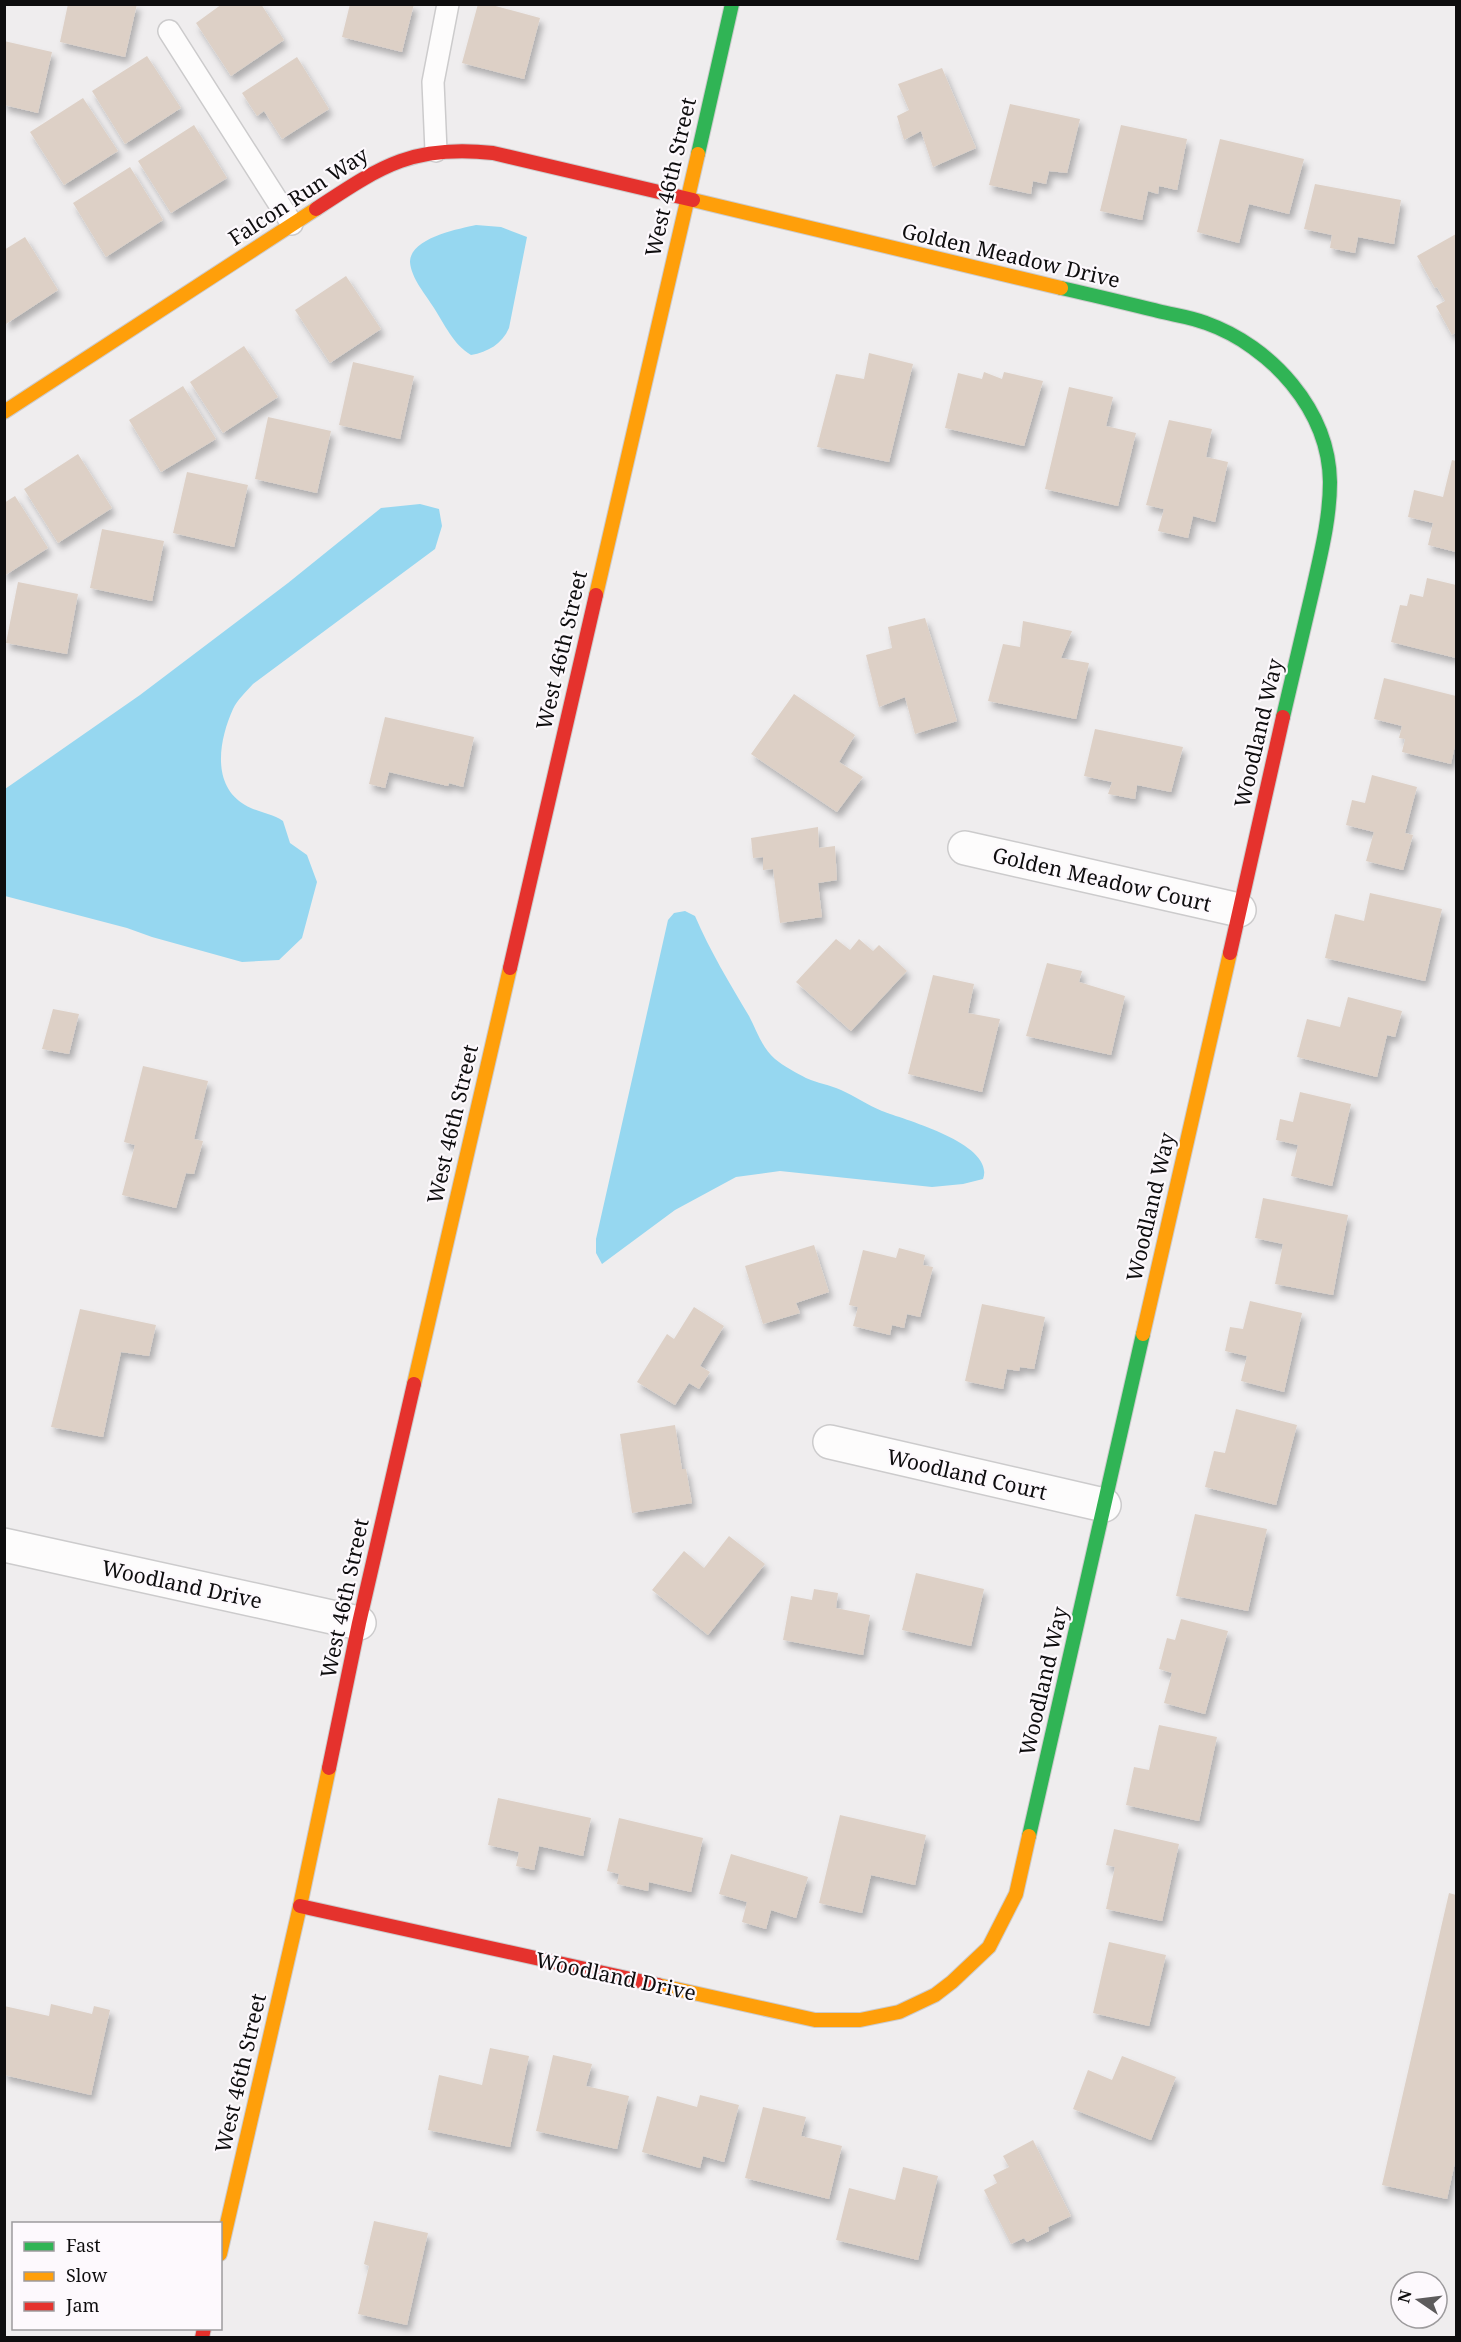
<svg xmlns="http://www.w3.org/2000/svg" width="1461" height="2342" font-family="'Noto Serif',serif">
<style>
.water{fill:#96d7f0}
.building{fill:#ddd0c6;filter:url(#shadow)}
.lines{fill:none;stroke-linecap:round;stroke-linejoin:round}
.lane-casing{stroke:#cccbcc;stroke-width:24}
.street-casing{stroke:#cccbcc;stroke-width:36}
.fast-casing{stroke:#cccbcc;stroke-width:16}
.slow-casing{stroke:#cccbcc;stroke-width:16}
.jam-casing{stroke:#cccbcc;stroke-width:16}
.lane{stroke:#fdfcfc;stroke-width:21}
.street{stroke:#fdfcfc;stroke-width:33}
.fast{stroke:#30b455;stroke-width:14}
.slow{stroke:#ff9f0a;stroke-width:14}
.jam{stroke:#e5322d;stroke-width:14}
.labels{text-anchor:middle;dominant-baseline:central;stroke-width:4.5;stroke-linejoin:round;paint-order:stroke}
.street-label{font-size:21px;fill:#0e0d0e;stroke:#fdf9fd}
</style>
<defs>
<filter id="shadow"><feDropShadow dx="3.5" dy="6" stdDeviation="3" flood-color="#0004"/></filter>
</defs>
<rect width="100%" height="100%" fill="#efedee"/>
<path class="water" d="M476,225L501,227L527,237L509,328C502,344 488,352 471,355C453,344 445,325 434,308C426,295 411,278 410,262C410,238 458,229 476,225Z
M420,504L439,509L442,526L435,549L253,684C246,692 237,700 233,709C219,740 211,785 245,805C256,812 271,813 283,821L290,843L307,855L317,882L302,938L279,960L242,962L152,937L127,928L5,896V789L140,695L288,583L381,508Z
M685,911L695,916C710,951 730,984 749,1016C757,1031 762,1048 775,1059C783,1066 797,1073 806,1078C817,1083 830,1085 841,1090C855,1096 867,1105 882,1111C905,1120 996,1144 983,1179L963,1184L932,1187L780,1171L736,1177L675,1210L602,1264L596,1253V1239L668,920L674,913Z"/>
<path class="building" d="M68,4H137L125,57L60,42Z
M222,4H261L284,40L231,76L196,23Z
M350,4H414L402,52L342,37Z
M478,4H488L540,18L524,79L462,63Z
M4,41L52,52L38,113L4,105Z
M147,56L181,108L125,144L92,91Z
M297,57L329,109L282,139L264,111L257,116L242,93Z
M942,68L976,148L933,167L921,131L904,140L897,116L909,110L898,84Z
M83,98L118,151L64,185L30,132Z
M1010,104L1080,119L1067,173L1049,171L1046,184L1033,181L1031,194L989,185Z
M194,125L227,178L171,213L138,161Z
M1121,125L1187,139L1177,190L1159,186L1158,194L1148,191L1142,220L1100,211Z
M1220,139L1304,159L1289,214L1249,204L1239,243L1197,232Z
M130,167L163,220L106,257L73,203Z
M1315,184L1401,200L1394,244L1358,237L1355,253L1330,248L1332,235L1304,229Z
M1456,234V332L1452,335L1436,306L1445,301L1437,287L1435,288L1417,256Z
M25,237L58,290L6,324L4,250Z
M346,276L381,329L330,363L295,310Z
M244,346L278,397L223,433L190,382Z
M869,353L913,364L889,462L817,447L836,374L864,379Z
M353,362L414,376L400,439L339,425Z
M984,372L1002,379L1004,372L1043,381L1024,446L945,428L958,373L982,379Z
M183,386L216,439L161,472L129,420Z
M1069,387L1113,397L1106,426L1136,433L1118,506L1045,489Z
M268,417L331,431L317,493L255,479Z
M1169,420L1212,429L1206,457L1228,462L1215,522L1193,516L1188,538L1158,531L1164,509L1146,505Z
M78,454L112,508L58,543L24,489Z
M1452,460L1456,461V552L1428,545L1433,523L1408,517L1414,490L1443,497Z
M187,472L248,485L234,547L173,533Z
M15,496L48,548L4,576V503Z
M102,529L164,541L152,601L90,588Z
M1427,578L1456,585V658L1391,642L1400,605L1407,606L1410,594L1423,597Z
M18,582L78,594L67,654L6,643Z
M925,618L957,721L915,734L905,697L879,707L866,655L892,648L888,627Z
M1023,621L1072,631L1061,658L1089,663L1076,719L988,701L1003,644L1020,647Z
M1384,678L1456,696V741L1451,764L1402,752L1405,739L1399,738L1402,726L1374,719Z
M794,694L855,735L839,762L863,777L837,812L751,754Z
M385,717L474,737L463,787L449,783L448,786L389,772L385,788L369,784Z
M1095,729L1183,747L1171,792L1137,785L1135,799L1108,794L1112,782L1084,776Z
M1372,775L1417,787L1405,833L1413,835L1403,870L1366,861L1374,832L1346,825L1352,800L1365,803Z
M818,827L819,848L835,846L837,880L818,883L822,917L780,923L773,869L763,870V857L753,858L751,838Z
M1370,893L1442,909L1425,981L1325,958L1335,914L1364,921Z
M836,939L850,950L859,939L873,951L879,945L907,971L851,1031L796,982Z
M1047,963L1082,971L1079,982L1125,996L1111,1055L1026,1036Z
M933,975L974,984L968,1013L1000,1019L982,1092L908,1074Z
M1348,997L1402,1011L1395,1037L1387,1035L1377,1077L1297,1057L1307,1019L1340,1027Z
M53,1009L79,1014L69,1054L42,1049Z
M143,1066L208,1081L194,1139L203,1141L194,1174L186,1173L176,1208L122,1195L135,1145L124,1142Z
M1300,1092L1351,1104L1332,1186L1291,1176L1298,1145L1276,1140L1280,1119L1293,1122Z
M1263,1198L1348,1215L1333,1295L1275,1284L1283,1244L1255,1238Z
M814,1245L829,1292L796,1303L800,1313L763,1324L745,1266Z
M899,1248L925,1255L923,1265L933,1267L920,1317L907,1314L904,1328L892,1325L890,1335L853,1326L858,1307L849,1305L863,1250L896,1258Z
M1250,1301L1302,1313L1284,1392L1241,1381L1247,1356L1225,1351L1230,1327L1243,1329Z
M982,1304L1045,1317L1034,1369L1020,1367L1019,1371L1007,1369L1003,1389L965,1381Z
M694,1307L724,1326L700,1366L710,1372L699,1389L689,1383L675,1405L637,1382L667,1334L674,1339Z
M80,1309L156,1325L149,1356L121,1352L103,1437L51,1427Z
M1236,1409L1297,1425L1276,1505L1205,1487L1214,1451L1225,1453Z
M675,1425L682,1469H686L692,1503L632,1513L620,1434Z
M1195,1514L1267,1529L1248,1611L1176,1596Z
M729,1536L765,1564L708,1635L652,1590L684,1551L704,1568Z
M916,1573L984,1589L971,1646L902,1630Z
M814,1589L838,1593L836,1608L870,1615L863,1655L783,1640L791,1596L812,1600Z
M1181,1619L1228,1631L1205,1714L1164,1703L1172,1673L1159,1669L1167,1638L1175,1640Z
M1159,1725L1217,1737L1199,1821L1126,1805L1134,1767L1149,1770Z
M498,1798L591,1818L583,1856L539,1846L534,1870L516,1866L519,1852L488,1845Z
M840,1815L926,1835L915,1885L871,1875L862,1913L819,1903Z
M619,1818L703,1838L691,1892L649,1882L648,1891L617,1884L619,1874L607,1871Z
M1114,1829L1179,1844L1162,1921L1106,1909L1115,1867L1106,1865Z
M731,1854L808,1877L796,1918L771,1910L766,1929L742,1922L747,1902L719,1894Z
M1449,1893L1456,1895V2158L1447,2199L1382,2185Z
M1109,1942L1166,1955L1149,2026L1093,2013Z
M51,2004L92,2014L94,2006L110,2010L91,2095L4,2075V2006L49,2016Z
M490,2048L529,2056L510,2147L428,2130L439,2075L482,2085Z
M553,2055L592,2064L586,2086L629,2096L617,2149L536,2131Z
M1122,2056L1176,2077L1151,2140L1073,2109L1088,2070L1112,2080Z
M700,2095L739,2105L724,2162L703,2156L700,2168L642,2152L657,2096L697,2107Z
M763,2107L806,2117L801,2136L842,2146L829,2199L745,2178Z
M1033,2140L1071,2216L1048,2227L1049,2231L1027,2242L1024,2238L1011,2244L984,2190L997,2183L993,2175L1009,2167L1003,2156Z
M903,2167L938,2176L918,2260L836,2240L849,2188L895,2200Z
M374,2221L428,2233L407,2325L358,2314L369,2266L364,2264Z"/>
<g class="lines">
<g class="lane-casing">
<path id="lane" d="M169,31L292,224
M436,151L433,82L448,4"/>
</g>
<g class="street-casing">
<path id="street" d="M965,848L1239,910
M830,1442L1104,1505
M4,1545L359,1623"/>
</g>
<g class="fast-casing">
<path id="fast" d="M698,154L732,4
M1061,288C1093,295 1125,303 1158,311C1174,315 1191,317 1206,323C1271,346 1329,410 1330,482C1330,518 1321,553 1313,589C1303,631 1293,674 1283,717
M1029,1836L1143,1334"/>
</g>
<g class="slow-casing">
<path id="slow" d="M693,200L1061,288
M4,412L316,209
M596,595L698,154
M1143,1334L1230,953
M414,1384L510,968
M658,1985L815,2020H860L899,2012L935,1995L952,1982L989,1947L1016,1894L1029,1836
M220,2254L300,1906L329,1768"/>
</g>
<g class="jam-casing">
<path id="jam" d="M316,209C380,167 412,144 493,153L693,200
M1230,953L1283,717
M510,968L596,595
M329,1768L359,1623L414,1384
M300,1906L658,1985
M202,2338L204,2328"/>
</g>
<use href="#lane" class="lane"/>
<use href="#street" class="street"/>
<use href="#fast" class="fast"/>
<use href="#slow" class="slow"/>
<use href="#jam" class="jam"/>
</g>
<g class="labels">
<g class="street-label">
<text transform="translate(670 177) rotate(-77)">West 46th Street</text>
<text transform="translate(298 196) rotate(-33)">Falcon Run Way</text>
<text transform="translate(1011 255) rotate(13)">Golden Meadow Drive</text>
<text transform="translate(561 650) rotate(-77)">West 46th Street</text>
<text transform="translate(1258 733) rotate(-77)">Woodland Way</text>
<text transform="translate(1102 879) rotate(13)">Golden Meadow Court</text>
<text transform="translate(452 1124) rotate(-77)">West 46th Street</text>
<text transform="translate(1150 1207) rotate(-77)">Woodland Way</text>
<text transform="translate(967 1474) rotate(13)">Woodland Court</text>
<text transform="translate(182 1584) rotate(12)">Woodland Drive</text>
<text transform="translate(344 1598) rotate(-78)">West 46th Street</text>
<text transform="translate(1043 1681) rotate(-77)">Woodland Way</text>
<text transform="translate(616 1976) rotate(12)">Woodland Drive</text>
<text transform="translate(240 2073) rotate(-77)">West 46th Street</text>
</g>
</g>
<rect width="1461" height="2342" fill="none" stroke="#0e0d0e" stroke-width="12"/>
<rect x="12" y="2222" width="210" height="108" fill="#fdf9fd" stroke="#9d9b9d" stroke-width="1.5"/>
<rect x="24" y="2242" width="30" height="9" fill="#30b455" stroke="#9d9b9d" stroke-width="1.5"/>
<text x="66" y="2252" font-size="18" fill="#0e0d0e">Fast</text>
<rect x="24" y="2272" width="30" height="9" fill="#ff9f0a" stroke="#9d9b9d" stroke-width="1.5"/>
<text x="66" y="2282" font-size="18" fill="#0e0d0e">Slow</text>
<rect x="24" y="2302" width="30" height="9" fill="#e5322d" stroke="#9d9b9d" stroke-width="1.5"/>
<text x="66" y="2312" font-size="18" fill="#0e0d0e">Jam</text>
<g transform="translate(1419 2300) rotate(284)"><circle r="28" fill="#fdf9fd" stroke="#9d9b9d" stroke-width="1.5"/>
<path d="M0-4.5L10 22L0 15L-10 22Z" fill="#5d5b5c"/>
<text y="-9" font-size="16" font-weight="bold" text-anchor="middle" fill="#0e0d0e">N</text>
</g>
</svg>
